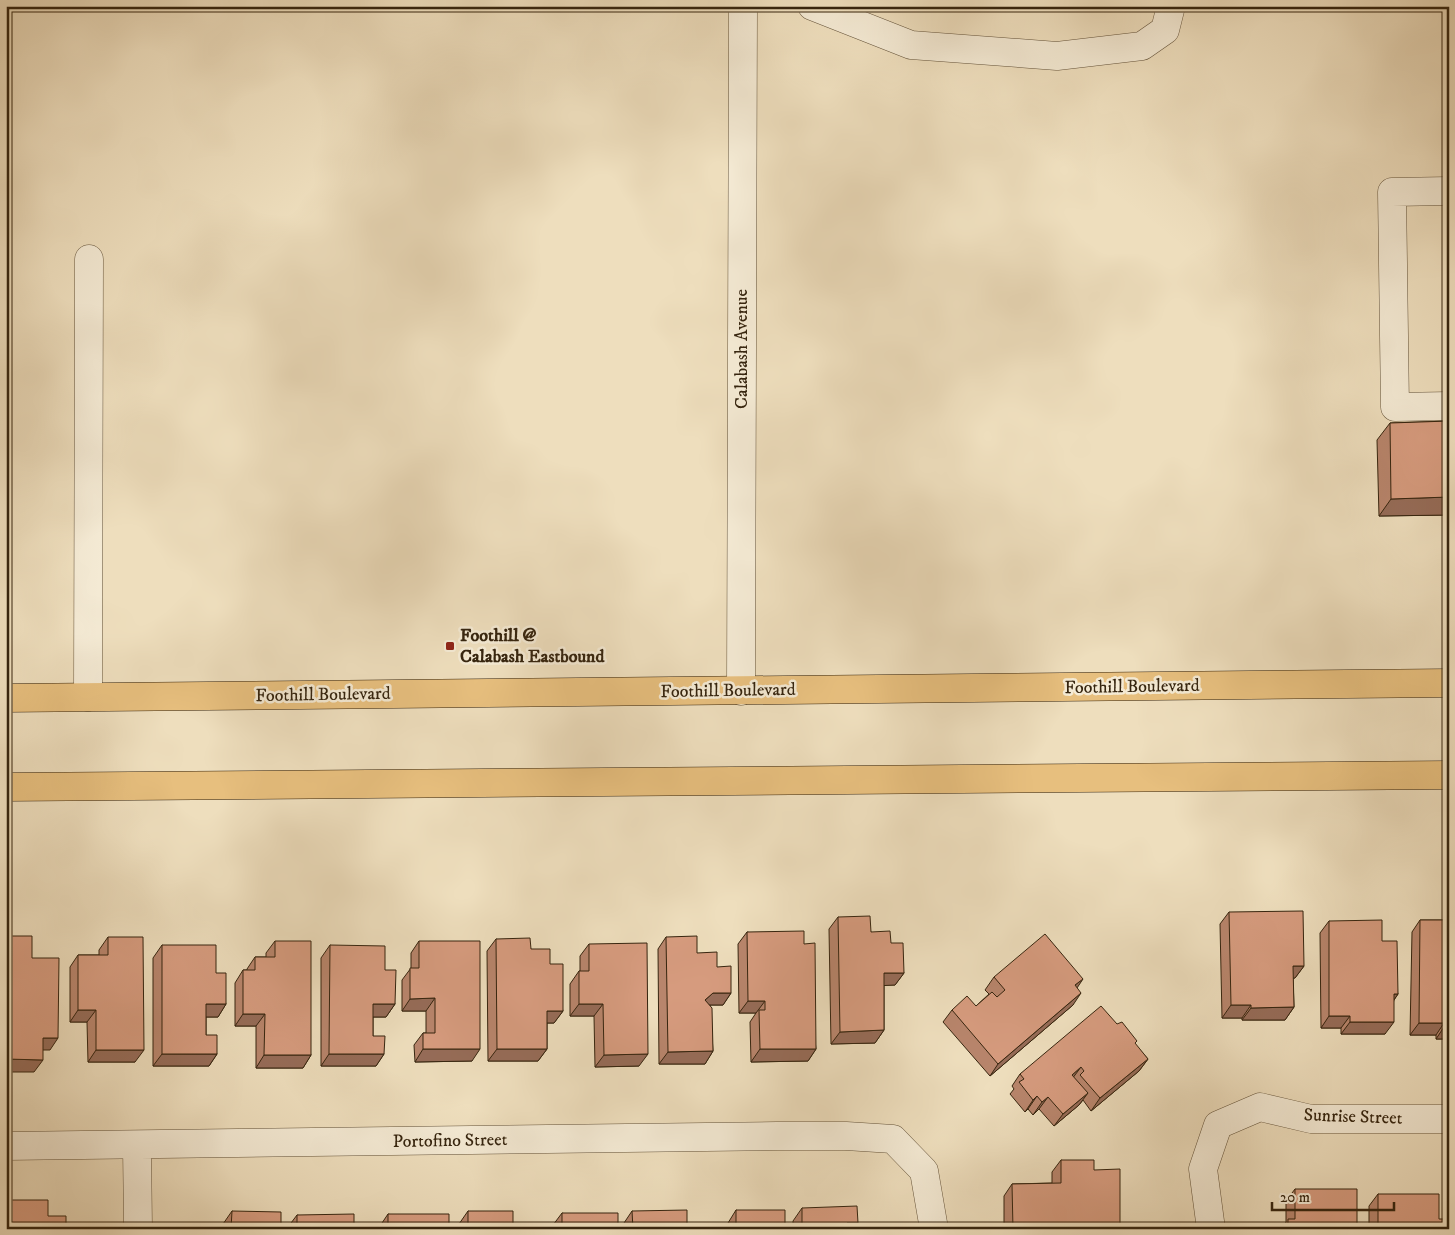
<svg xmlns="http://www.w3.org/2000/svg" width="1455" height="1235" font-family="'IM FELL DW Pica',serif">
<style>
.lines{fill:none;stroke-linecap:round;stroke-linejoin:round}
.minor-casing{stroke:#64533a;stroke-width:29}
.major-casing{stroke:#36250f;stroke-width:29}
.minor{stroke:#f4ead4;stroke-width:28}
.major{stroke:#e7bf7e;stroke-width:28}
.wall{fill:#b8856c;stroke:#36250f}
.shaded-wall{fill:#966c58;stroke:#36250f}
.building{fill:#d69b7e;stroke:#36250f}
.poi-dot{fill:#8f2418;stroke:#f4ead4;stroke-width:2}
.labels{text-anchor:middle;dominant-baseline:central;stroke-width:5;stroke-linejoin:round;paint-order:stroke}
.street-label{font-size:18px;fill:#36250f;stroke:#f4ead4}
.poi-label{font-size:18px;font-weight:bold;fill:#36250f;stroke:#f4ead4;text-anchor:start}
</style>
<rect width="100%" height="100%" fill="#eedebd"/>
<filter id="stains"><feTurbulence type="fractalNoise" baseFrequency=".004" numOctaves="4"/><feColorMatrix values="0 0 0 0 .2 0 0 0 0 .09 0 0 0 0 .02 0 0 0 .5 -.17"/></filter>
<radialGradient id="worn" r=".72"><stop offset=".6" stop-color="#630" stop-opacity="0"/><stop offset="1" stop-color="#630" stop-opacity=".3"/></radialGradient>
<g class="lines">
<g class="minor-casing">
<path id="minor" d="M812,6L911,45L1057,56L1142,46L1165,30L1171,6
M1449,191L1392,192L1395,407L1449,406
M741,691L743,6
M88,697L89,259
M137,1145L138,1229
M6,1146L777,1136H846L893,1139L924,1171L934,1229
M1211,1229L1203,1169L1218,1125L1260,1107L1311,1119H1449"/>
</g>
<g class="major-casing">
<path id="major" d="M6,698L1449,683
M6,787L1449,775"/>
</g>
<use href="#minor" class="minor"/>
<use href="#major" class="major"/>
</g>
<path class="wall" d="M1449,421V515L1379,516L1377,440L1390,423Z
M1229,912L1304,966L1295,978H1293L1294,1007L1285,1020H1242V1018H1222L1220,924Z
M838,917L871,932L891,943L904,973L895,985H884V1030L875,1043L831,1044L829,929Z
M1420,920H1449V1039H1436V1035H1410L1412,932Z
M1329,921L1382,941L1398,994L1394,1000L1385,1034H1341V1028H1321L1320,933Z
M747,932L804,944L816,1049L808,1061L751,1062L750,1022L756,1013H739L738,944Z
M108,937L135,1062H88L87,1022H70V967L78,955H99V950Z
M666,937L697,953L731,993L723,1005H710L713,1051L705,1064H659L658,949Z
M496,939L531,949L550,964L563,1011L554,1023H547V1049L538,1061H488L487,951Z
M275,941L311,1055L303,1068H256V1026H235V983L243,970H247V969L255,957H266V953Z
M419,941L472,1061L415,1062L414,1045L423,1033H426V1011H402V980L411,968V953Z
M589,944L639,1066L595,1067L594,1016H570V984L579,971H580V956Z
M162,945L216,973L226,1004L218,1017H206V1035L217,1054L209,1066H153V958Z
M330,945L385,970L395,1004L386,1017H373V1036L384,1054L376,1066H321V958Z
M994,977L1077,988L1073,1005L990,1076L943,1022L952,1010L976,1006L989,994L985,990Z
M1117,1024L1148,1059L1139,1071L1091,1111L1083,1100L1079,1105L1054,1126L1039,1109L1033,1115L1028,1109L1025,1112L1010,1094L1014,1089L1012,1086L1020,1074Z
M1061,1160L1094,1170L1120,1229H1004V1196L1012,1184L1052,1183V1172Z
M1295,1189L1357,1229H1281L1286,1222V1201Z
M1378,1194L1439,1219L1449,1229H1369V1206Z
M802,1208L854,1229H793V1221Z
M736,1210L785,1229H728V1223Z
M232,1211L281,1229H223V1224Z
M468,1211L513,1229H459V1224Z
M632,1211L684,1229H624V1223Z
M562,1213L618,1229H553V1225Z
M388,1214L449,1229H380V1226Z
M297,1215L354,1229H288V1227Z"/>
<path class="shaded-wall" d="M1449,497V515L1379,516L1391,499Z
M1293,966H1304L1295,978L1284,979Z
M884,973H904L895,985L875,986Z
M1083,979L1075,991V985Z
M713,993H731L723,1005H705V1000Z
M1081,993L1073,1005L990,1076L998,1064Z
M1394,994H1398L1389,1007Z
M435,998L426,1011H402L410,999Z
M748,1001H765L756,1013H739Z
M206,1004H226L218,1017H197Z
M373,1004H395L386,1017H364Z
M579,1004H603L594,1016H570Z
M1231,1005H1251L1242,1018H1222Z
M1294,1007L1285,1020H1242L1251,1008Z
M78,1010H96L87,1022H70Z
M547,1011H563L554,1023H538Z
M243,1014H265L256,1026H235Z
M1329,1016H1350L1341,1028H1321Z
M1350,1022H1394L1385,1034H1341Z
M1419,1023H1444L1436,1035H1410Z
M1444,1027H1449V1039H1436Z
M884,1030L875,1043L831,1044L840,1032Z
M43,1038H58L50,1050H34Z
M423,1049H480L472,1061L415,1062Z
M497,1049H547L538,1061H488Z
M760,1049H816L808,1061L751,1062Z
M96,1050H144L135,1062H88Z
M713,1051L705,1064H659L668,1052Z
M162,1054H217L209,1066H153Z
M329,1054H384L376,1066H321Z
M648,1054L639,1066L595,1067L604,1055Z
M264,1055H311L303,1068H256Z
M6,1059L43,1060L34,1072H6Z
M1148,1059L1139,1071L1091,1111L1100,1098Z
M1081,1067L1072,1079V1075Z
M1088,1093L1079,1105L1054,1126L1063,1114Z
M1037,1096L1028,1109L1025,1112L1033,1100Z
M1048,1097L1039,1109L1033,1115L1042,1102Z
M847,1223H858L854,1229H844Z
M676,1224H687L684,1229H673Z"/>
<path class="building" d="M1449,421V497L1391,499L1390,423Z
M1303,911L1304,966H1293L1294,1007L1251,1008V1005H1231L1229,912Z
M870,916L871,932L890,931L891,943H903L904,973H884V1030L840,1032L838,917Z
M1382,920V941H1397L1398,994H1394V1022H1350V1016H1329V921Z
M1420,920H1449V1027H1444V1023H1419Z
M804,931V944L815,943L816,1049H760L759,1010H765V1001H748L747,932Z
M1045,934L1083,979L1075,985L1081,993L998,1064L952,1010L967,996L976,1006L992,992L997,997L1005,990L994,977Z
M6,936H32V958H59L58,1038H43V1060L6,1059Z
M697,936V953L717,952V967L731,966V993H713L705,1000L712,1008L713,1051L668,1052L666,937Z
M108,937H143L144,1050H96V1010H78V955H108Z
M530,938L531,949H550V964H563V1011H547V1049H497L496,939Z
M275,941H311V1055H264L265,1014H243V970H255V957H275Z
M419,941H480V1049H423V1033H435V998L410,999V968H419Z
M647,943L648,1054L604,1055L603,1004H579V971H589V944Z
M162,945H216V973H226V1004H206V1035H217V1054H162Z
M330,945L385,946V970H396L395,1004H373V1036H385L384,1054H329Z
M1101,1006L1117,1024L1122,1022L1137,1041L1135,1043L1148,1059L1100,1098L1080,1075L1084,1071L1081,1067L1072,1075L1088,1093L1063,1114L1048,1097L1042,1102L1037,1096L1033,1100L1019,1082L1024,1079L1020,1074Z
M1061,1160H1094V1170L1120,1169V1229H1013L1012,1184L1061,1183Z
M1295,1189H1357V1229H1288V1219H1295Z
M1378,1194H1439V1219H1449V1229H1378Z
M6,1200H48V1216H66V1228L72,1229H6Z
M857,1206L858,1223H847L848,1229H802V1208Z
M687,1210V1224H676V1229H633L632,1211Z
M736,1210H785V1229H736Z
M232,1211L281,1212V1229H231Z
M468,1211H513V1229H468Z
M562,1213H618V1229H562Z
M354,1214V1229H297V1215Z
M388,1214H449V1229H388Z"/>
<rect class="poi-dot" x="445" y="641" width="10" height="10" rx="2.5"/>
<g class="labels">
<g class="street-label">
<text transform="translate(742 349) rotate(-90)">Calabash Avenue</text>
<text transform="translate(1132 687) rotate(-1)">Foothill Boulevard</text>
<text transform="translate(728 691) rotate(-1)">Foothill Boulevard</text>
<text transform="translate(323 695) rotate(-1)">Foothill Boulevard</text>
<text transform="translate(1353 1117) rotate(2)">Sunrise Street</text>
<text transform="translate(450 1141) rotate(-1)">Portofino Street</text>
</g>
<g class="poi-label">
<text x="460" y="636">Foothill @<tspan x="460" dy="21">Calabash Eastbound</tspan></text>
</g>
</g>
<rect width="1455" height="1235" fill="none" stroke="#eedebd" stroke-width="25"/>
<rect x="8" y="8" width="1440" height="1220" fill="none" stroke="#36250f" stroke-width="2.5"/>
<rect x="12" y="12" width="1430" height="1210" fill="none" stroke="#36250f"/>
<path d="M1272 1202v8h122v-8" fill="none" stroke="#36250f" stroke-width="2.5"/>
<text x="1280" y="1202" font-size="15" fill="#36250f" stroke="#f4ead4" stroke-width="4" paint-order="stroke">20 m</text>
<rect width="100%" height="100%" filter="url(#stains)"/>
<rect width="100%" height="100%" fill="url(#worn)"/>
</svg>
